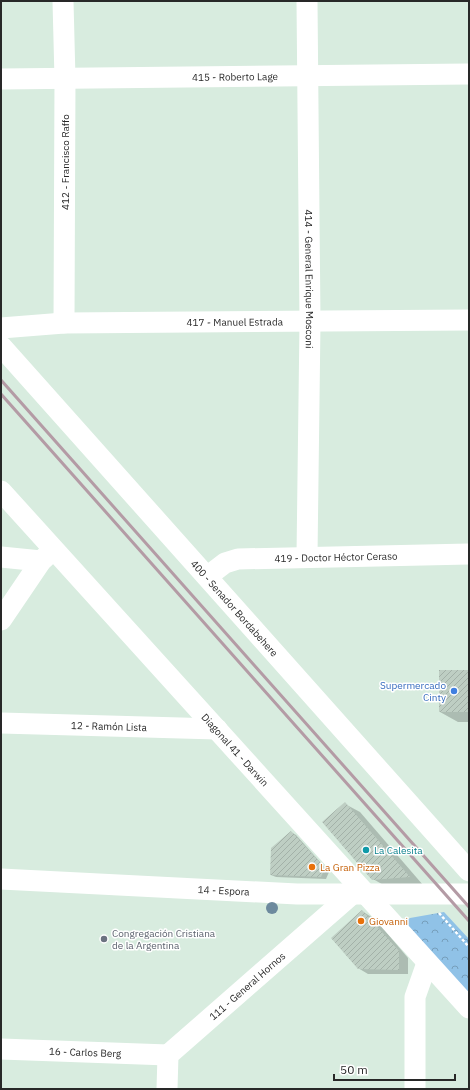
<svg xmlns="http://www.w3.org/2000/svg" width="470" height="1090" font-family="'IBM Plex Sans',sans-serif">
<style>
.forest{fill:url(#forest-crowns)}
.shadow{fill:#0003}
.building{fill:url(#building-hatch)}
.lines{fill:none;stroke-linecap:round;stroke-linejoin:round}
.path{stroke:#fff;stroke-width:2.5;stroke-dasharray:3 2;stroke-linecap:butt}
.minor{stroke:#fff;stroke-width:21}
.rail{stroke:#b49ba5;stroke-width:3}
.tree{fill:#6d8a9e}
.shop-dot{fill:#3f7fe0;stroke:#fff;stroke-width:1.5}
.culture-dot{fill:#0f9aa8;stroke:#fff;stroke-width:1.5}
.food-dot{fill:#e8710a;stroke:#fff;stroke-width:1.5}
.worship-dot{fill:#6b7280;stroke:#fff;stroke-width:1.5}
.labels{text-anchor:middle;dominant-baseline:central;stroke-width:3;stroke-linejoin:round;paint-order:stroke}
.street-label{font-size:10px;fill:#282828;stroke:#fff}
.shop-label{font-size:10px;fill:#366cbe;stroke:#fff;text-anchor:end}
.culture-label{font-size:10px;fill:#0d838f;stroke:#fff;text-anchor:start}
.food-label{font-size:10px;fill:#c56008;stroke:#fff;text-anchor:start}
.worship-label{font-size:10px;fill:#5b616d;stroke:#fff;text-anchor:start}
</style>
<defs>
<pattern id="forest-crowns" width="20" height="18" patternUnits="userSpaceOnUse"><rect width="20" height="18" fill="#90c2e7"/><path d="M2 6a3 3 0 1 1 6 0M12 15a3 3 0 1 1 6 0" fill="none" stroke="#769ebb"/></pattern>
<pattern id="building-hatch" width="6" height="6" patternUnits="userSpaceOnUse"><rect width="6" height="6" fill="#becec3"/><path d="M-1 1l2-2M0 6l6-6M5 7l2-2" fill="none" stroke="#a3b1a8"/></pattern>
</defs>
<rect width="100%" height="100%" fill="#d8ecdf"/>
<path class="forest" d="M444,912L469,939V994L404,922L410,918Z"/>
<path class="shadow" d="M469,671V722H458L440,712Z
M345,804L360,812L423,885L387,887L373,879Z
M291,832L296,835L329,872L326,879L276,877L271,875Z
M362,911L376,920L408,958V974H368L358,968Z"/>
<path class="building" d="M439,670H469V712H439Z
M345,802L410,877L372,880L322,822Z
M291,831L325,868L321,877L270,875L271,848Z
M362,910L399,951V970L358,969L331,938Z"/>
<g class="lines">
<path class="path" d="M439,913L469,947"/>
<g class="minor">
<path d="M63,1L65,79L64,323"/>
<path id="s1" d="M307,1L310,322L307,556"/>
<path id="s2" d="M1,79L469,74"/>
<path id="s3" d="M1,328L64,323L469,320"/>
<path id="s4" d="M1,346L469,871"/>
<path id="s5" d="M1,491L469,1008"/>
<path d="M1,557L41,561"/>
<path id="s6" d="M208,576L225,563L238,559L469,554"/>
<path d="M1,620L41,561L53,550"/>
<path id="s7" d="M1,723L217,729"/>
<path id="s8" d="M1,879L297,894H469"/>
<path id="s9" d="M1,1049L168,1055"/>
<path id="s10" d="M167,1089L168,1055L351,895"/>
<path d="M415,1089V997L427,963"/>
</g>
<path class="rail" d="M1,380L469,907
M1,394L469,921"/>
</g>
<circle class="tree" cx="272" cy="908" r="6"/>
<circle class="shop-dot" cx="454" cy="691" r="4"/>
<circle class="culture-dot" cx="366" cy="850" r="4"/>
<g class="food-dot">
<circle cx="312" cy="867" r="4"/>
<circle cx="361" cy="921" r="4"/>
</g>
<circle class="worship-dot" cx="104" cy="939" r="4"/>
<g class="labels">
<g class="street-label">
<text stroke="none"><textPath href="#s2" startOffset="234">415 - Roberto Lage</textPath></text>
<text transform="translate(65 162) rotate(-90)">412 - Francisco Raffo</text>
<text stroke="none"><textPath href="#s1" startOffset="278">414 - General Enrique Mosconi</textPath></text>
<text stroke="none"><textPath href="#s3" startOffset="234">417 - Manuel Estrada</textPath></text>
<text stroke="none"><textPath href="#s6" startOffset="133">419 - Doctor Héctor Ceraso</textPath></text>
<text stroke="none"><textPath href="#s4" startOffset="351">400 - Senador Bordabehere</textPath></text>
<text stroke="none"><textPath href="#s7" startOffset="108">12 - Ramón Lista</textPath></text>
<text stroke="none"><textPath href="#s5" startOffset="349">Diagonal 41 - Darwin</textPath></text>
<text stroke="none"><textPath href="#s8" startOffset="223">14 - Espora</textPath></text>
<text stroke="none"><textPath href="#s10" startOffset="139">111 - General Hornos</textPath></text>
<text stroke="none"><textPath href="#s9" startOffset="84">16 - Carlos Berg</textPath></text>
</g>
<g class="shop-label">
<text x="446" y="685">Supermercado<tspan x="446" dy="12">Cinty</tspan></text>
</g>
<g class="culture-label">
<text x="374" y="850">La Calesita</text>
</g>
<g class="food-label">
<text x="320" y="867">La Gran Pizza</text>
<text x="369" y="921">Giovanni</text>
</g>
<g class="worship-label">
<text x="112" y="933">Congregación Cristiana<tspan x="112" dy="12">de la Argentina</tspan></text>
</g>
</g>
<rect width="470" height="1090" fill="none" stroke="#282828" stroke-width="4"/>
<path d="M334 1074v6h121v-6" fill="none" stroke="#282828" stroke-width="2"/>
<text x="340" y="1074" font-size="12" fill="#282828" stroke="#ffffff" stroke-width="3" paint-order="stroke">50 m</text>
</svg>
